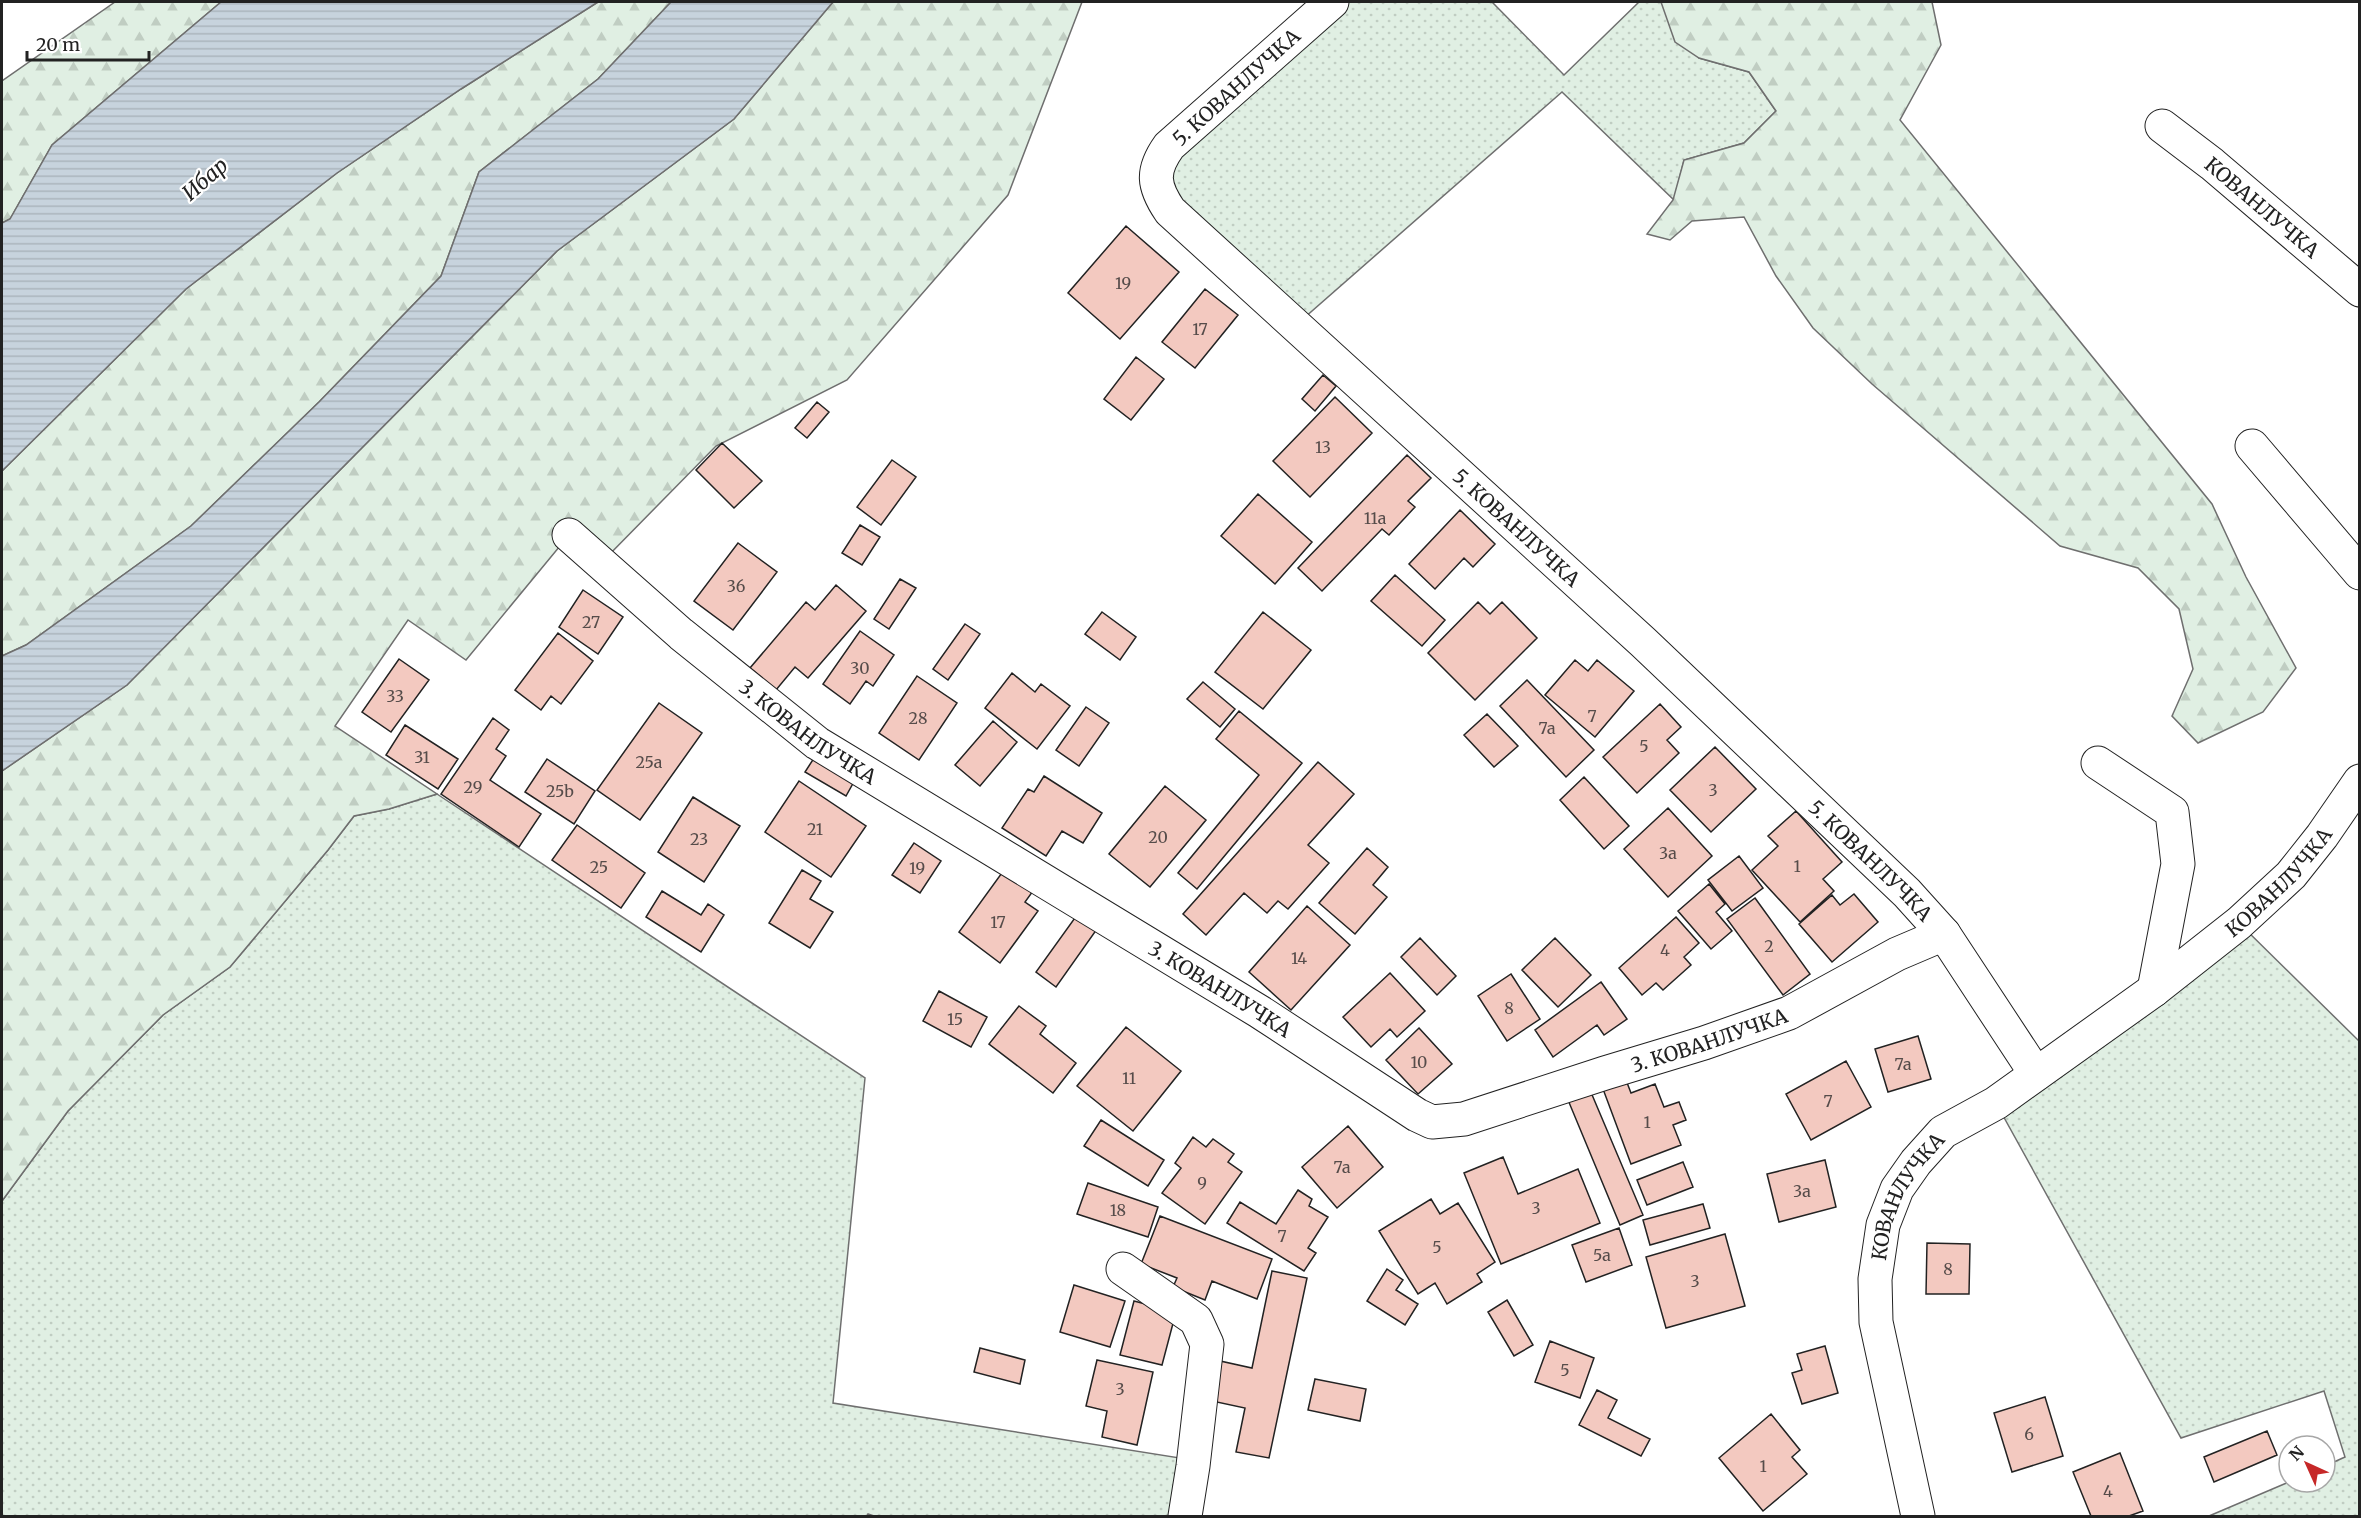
<svg xmlns="http://www.w3.org/2000/svg" width="2361" height="1518" font-family="Merriweather,serif">
<style>
.grass{fill:url(#grass-dots);stroke:#6f6f6f;stroke-width:1.5}
.forest{fill:url(#forest-firs);stroke:#6f6f6f;stroke-width:1.5}
.water{fill:url(#water-rules);stroke:#6f6f6f;stroke-width:1.5}
.building{fill:#f3c9c0;stroke:#222;stroke-width:1.5}
.lines{fill:none;stroke-linecap:round;stroke-linejoin:round}
.minor-casing{stroke:#222;stroke-width:35}
.minor{stroke:#fff;stroke-width:33}
.labels{text-anchor:middle;dominant-baseline:central;stroke-width:4.5;stroke-linejoin:round;paint-order:stroke}
.number-label{font-size:16px;fill:#564c4a}
.street-label{font-size:20px;fill:#222;stroke:#fff}
.water-label{font-size:21px;font-style:italic;fill:#222;stroke:#fff}
</style>
<defs>
<pattern id="grass-dots" width="8" height="8" patternUnits="userSpaceOnUse" patternTransform="scale(1.5)"><rect width="8" height="8" fill="#e0efe3"/><path d="M2 2h.1M6 6h.1" fill="none" stroke="#c0cdc2" stroke-width="1.8" stroke-linecap="round"/></pattern>
<pattern id="forest-firs" width="22" height="20" patternUnits="userSpaceOnUse" patternTransform="scale(1.5)"><rect width="22" height="20" fill="#e0efe3"/><path d="M5 1l3.5 6h-7zM16 11l3.5 6h-7z" fill="#c0cdc2"/></pattern>
<pattern id="water-rules" width="6" height="5" patternUnits="userSpaceOnUse" patternTransform="scale(1.5)"><rect width="6" height="5" fill="#c7d3dd"/><path d="M0 2.5h6" fill="none" stroke="#abb5bd"/></pattern>
</defs>
<rect width="100%" height="100%" fill="#fff"/>
<path class="grass" d="M1332,2H1492L1564,75L1639,2H1661L1699,58L1749,72L1776,111L1744,143L1684,160L1674,200L1562,92L1296,325L1170,211L1159,161Z
M437,794L865,1078L833,1403L1199,1461L1189,1516H874L868,1514L867,1516H2V1201L68,1111L163,1015L230,967L328,850L354,816L389,809Z
M2239,923L2359,1041V1516H2209L2289,1482H2325V1466L2345,1457L2324,1391L2181,1438L1996,1103Z"/>
<path class="forest" d="M115,2H221L52,145L10,219L2,223V81Z
M598,2H671L598,79L479,172L441,276L319,402L191,526L26,645L2,656V471L186,289L337,173L461,89Z
M833,2H1082L1008,195L847,380L716,446L602,562L569,535L466,660L408,620L335,726L437,794L389,809L354,816L328,850L230,967L163,1015L68,1111L2,1201V771L127,685L557,251L734,119Z
M1661,2H1932L1941,45L1900,120L2212,504L2246,577L2296,668L2263,712L2198,743L2172,716L2193,669L2179,609L2138,568L2060,546L1872,384L1813,328L1776,276L1744,217L1692,221L1670,240L1647,234L1673,200L1684,160L1744,143L1776,111L1749,72L1699,58L1675,42Z"/>
<path class="water" d="M221,2H598L461,89L337,173L186,289L2,471V223L10,219L52,145Z
M671,2H833L734,119L557,251L127,685L2,771V656L26,645L191,526L319,402L441,276L479,172L598,79Z"/>
<path class="building" d="M1126,226L1179,272L1120,339L1068,293Z
M1205,289L1238,315L1195,368L1162,342Z
M1136,357L1164,379L1131,420L1104,399Z
M1323,375L1336,386L1315,411L1302,399Z
M1335,397L1372,433L1310,497L1273,461Z
M817,402L829,412L807,438L795,428Z
M722,443L762,481L734,508L696,470Z
M1407,455L1431,478L1408,501L1415,507L1389,535L1382,529L1322,591L1298,568Z
M892,460L916,477L881,525L857,507Z
M1258,494L1312,542L1275,584L1221,536Z
M1460,510L1495,544L1473,567L1464,558L1435,589L1409,564Z
M860,525L880,537L862,565L842,553Z
M738,543L777,572L733,630L694,601Z
M1395,575L1445,620L1422,646L1371,601Z
M900,579L916,588L889,629L874,619Z
M836,585L866,611L808,678L795,667L776,690L750,668L806,602L815,610Z
M583,590L623,617L598,654L559,627Z
M1478,602L1490,614L1502,602L1537,638L1475,700L1428,653Z
M1102,612L1136,637L1120,660L1085,634Z
M1263,612L1311,650L1263,709L1215,672Z
M965,624L980,634L948,680L933,669Z
M860,631L894,655L873,686L866,681L850,704L823,684Z
M558,633L593,661L561,704L551,696L541,710L515,690Z
M399,659L429,680L391,732L362,712Z
M1575,660L1588,671L1597,660L1634,691L1595,737L1545,695Z
M1012,673L1035,692L1041,684L1070,706L1037,749L985,708Z
M917,676L957,703L919,760L879,733Z
M1527,680L1594,750L1566,777L1500,706Z
M1203,682L1235,709L1220,727L1187,699Z
M659,703L702,733L640,820L597,790Z
M1660,704L1681,727L1667,740L1679,753L1637,793L1603,757Z
M1086,707L1109,723L1079,766L1056,750Z
M1239,711L1302,763L1197,889L1178,873L1259,775L1216,739Z
M1487,714L1518,746L1494,767L1464,735Z
M493,718L509,730L496,749L506,756L490,780L541,814L519,847L441,794Z
M993,721L1017,742L980,786L955,765Z
M405,725L458,759L438,789L386,755Z
M1715,747L1756,789L1711,832L1670,790Z
M816,755L856,778L846,796L805,772Z
M547,759L595,791L574,824L525,792Z
M1318,762L1354,794L1308,845L1329,863L1288,909L1278,901L1267,913L1244,893L1206,935L1183,914Z
M1044,776L1102,813L1083,843L1062,831L1046,856L1002,828L1028,789L1034,792Z
M1584,777L1629,826L1604,849L1560,800Z
M799,781L866,826L831,877L765,832Z
M1165,786L1206,820L1150,887L1109,854Z
M693,797L740,826L704,882L658,852Z
M1668,808L1712,856L1668,897L1624,849Z
M1796,811L1842,862L1823,879L1834,891L1800,922L1752,870L1778,846L1768,836Z
M577,825L645,873L621,908L552,860Z
M914,843L941,861L920,893L892,875Z
M1367,848L1388,867L1373,885L1387,897L1355,934L1319,903Z
M1739,856L1763,888L1732,911L1708,880Z
M802,870L821,881L810,899L833,912L810,948L769,923Z
M1004,870L1033,891L1025,902L1038,911L1000,963L959,932Z
M1709,884L1725,904L1716,912L1732,931L1711,949L1678,911Z
M662,891L701,915L708,904L724,915L701,952L646,917Z
M1854,894L1878,922L1832,962L1799,924L1832,895L1840,905Z
M1755,898L1810,974L1783,995L1727,919Z
M1307,906L1350,945L1291,1010L1249,972Z
M1077,915L1097,929L1056,987L1036,972Z
M1676,917L1699,943L1684,957L1691,965L1663,990L1656,983L1642,995L1619,968Z
M1420,938L1456,976L1437,995L1401,957Z
M1555,938L1591,975L1558,1007L1522,970Z
M1390,973L1425,1011L1397,1037L1390,1029L1371,1047L1343,1017Z
M1511,974L1540,1019L1507,1041L1478,996Z
M1601,982L1627,1019L1604,1035L1597,1025L1553,1057L1535,1030Z
M939,991L987,1017L971,1047L923,1021Z
M1019,1006L1046,1026L1040,1034L1076,1063L1053,1093L989,1044Z
M1126,1027L1181,1071L1133,1131L1077,1086Z
M1419,1028L1452,1064L1418,1094L1386,1060Z
M1918,1036L1931,1079L1888,1092L1875,1049Z
M1846,1061L1871,1107L1811,1140L1786,1094Z
M1626,1080L1631,1093L1655,1084L1664,1107L1679,1102L1686,1120L1673,1125L1681,1145L1631,1164L1603,1089Z
M1590,1090L1643,1215L1620,1225L1568,1100Z
M1101,1120L1164,1160L1148,1186L1084,1146Z
M1348,1126L1383,1167L1337,1208L1302,1167Z
M1193,1137L1206,1147L1213,1139L1234,1154L1228,1162L1242,1172L1205,1224L1162,1193L1181,1168L1175,1163Z
M1503,1157L1518,1194L1578,1169L1600,1223L1501,1264L1464,1173Z
M1825,1160L1836,1207L1779,1222L1767,1174Z
M1683,1162L1693,1187L1647,1205L1637,1180Z
M1088,1183L1158,1207L1148,1237L1077,1214Z
M1298,1190L1312,1199L1309,1206L1328,1217L1308,1248L1316,1253L1304,1271L1227,1223L1240,1202L1276,1224Z
M1431,1199L1440,1214L1458,1203L1495,1262L1477,1274L1482,1282L1447,1304L1435,1283L1418,1294L1379,1231Z
M1703,1204L1710,1228L1650,1245L1643,1220Z
M1160,1216L1272,1259L1257,1299L1212,1281L1205,1300L1173,1287L1177,1278L1141,1264Z
M1619,1228L1632,1265L1586,1282L1572,1245Z
M1725,1234L1745,1306L1666,1328L1646,1257Z
M1927,1243L1970,1244L1969,1294H1926Z
M1387,1269L1403,1280L1396,1290L1418,1304L1405,1325L1367,1301Z
M1272,1271L1307,1278L1269,1458L1236,1452L1245,1408L1212,1401L1220,1361L1252,1368Z
M1074,1285L1125,1301L1110,1347L1060,1332Z
M1507,1300L1533,1345L1514,1356L1488,1312Z
M1134,1301L1176,1312L1162,1365L1120,1355Z
M1550,1341L1594,1358L1580,1398L1535,1382Z
M1825,1346L1838,1393L1802,1404L1792,1373L1802,1370L1797,1354Z
M980,1348L1025,1360L1020,1384L974,1372Z
M1097,1360L1153,1372L1137,1445L1102,1437L1107,1411L1086,1406Z
M1315,1379L1366,1389L1360,1421L1308,1410Z
M1597,1390L1617,1400L1608,1418L1650,1439L1641,1456L1579,1425Z
M2045,1397L2063,1456L2012,1472L1994,1413Z
M1771,1414L1800,1450L1792,1457L1807,1474L1763,1511L1719,1458Z
M2267,1431L2277,1455L2214,1482L2204,1457Z
M2120,1453L2143,1511L2129,1516H2091L2073,1472Z"/>
<g class="lines">
<g class="minor-casing">
<g id="minor">
<path id="s1" d="M1332,2L1169,146C1151,171 1153,186 1170,211L1643,642L1907,893L1944,934L2036,1074"/>
<path id="s2" d="M2162,126L2212,164L2360,290"/>
<path d="M2252,446L2360,573"/>
<path id="s3" d="M569,535L681,634L817,743L1260,1012L1417,1115L1432,1122L1464,1119L1605,1073L1704,1043L1789,1013L1897,954L1944,934"/>
<path d="M2098,763L2172,812L2178,864L2154,990"/>
<path d="M1123,1269L1196,1320L1207,1344L1193,1466L1185,1516"/>
<path id="s4" d="M1918,1516L1876,1322L1875,1279L1883,1225L1897,1189L1916,1162L1943,1132L1996,1103L2154,990L2239,923L2291,875L2322,836L2360,781"/>
</g>
</g>
<use href="#minor" class="minor"/>
</g>
<g class="labels">
<g class="number-label">
<text x="1123" y="283">19</text>
<text x="1200" y="329">17</text>
<text x="1323" y="447">13</text>
<text x="1375" y="518">11a</text>
<text x="736" y="586">36</text>
<text x="591" y="622">27</text>
<text x="860" y="668">30</text>
<text x="395" y="696">33</text>
<text x="1592" y="716">7</text>
<text x="918" y="718">28</text>
<text x="1547" y="728">7a</text>
<text x="1644" y="746">5</text>
<text x="422" y="757">31</text>
<text x="649" y="762">25a</text>
<text x="473" y="787">29</text>
<text x="1713" y="790">3</text>
<text x="560" y="791">25b</text>
<text x="815" y="829">21</text>
<text x="1158" y="837">20</text>
<text x="699" y="839">23</text>
<text x="1668" y="853">3a</text>
<text x="1797" y="866">1</text>
<text x="599" y="867">25</text>
<text x="917" y="868">19</text>
<text x="998" y="922">17</text>
<text x="1769" y="946">2</text>
<text x="1665" y="950">4</text>
<text x="1299" y="958">14</text>
<text x="1509" y="1008">8</text>
<text x="955" y="1019">15</text>
<text x="1419" y="1062">10</text>
<text x="1903" y="1064">7a</text>
<text x="1129" y="1078">11</text>
<text x="1828" y="1101">7</text>
<text x="1647" y="1122">1</text>
<text x="1342" y="1167">7a</text>
<text x="1202" y="1183">9</text>
<text x="1802" y="1191">3a</text>
<text x="1536" y="1208">3</text>
<text x="1118" y="1210">18</text>
<text x="1282" y="1236">7</text>
<text x="1437" y="1247">5</text>
<text x="1602" y="1255">5a</text>
<text x="1948" y="1269">8</text>
<text x="1695" y="1281">3</text>
<text x="1565" y="1370">5</text>
<text x="1120" y="1389">3</text>
<text x="2029" y="1434">6</text>
<text x="1763" y="1466">1</text>
<text x="2108" y="1491">4</text>
</g>
<g class="street-label">
<text transform="translate(1236 87) rotate(-42)">5. КОВАНЛУЧКА</text>
<text stroke="none"><textPath href="#s2" startOffset="129">КОВАНЛУЧКА</textPath></text>
<text stroke="none"><textPath href="#s1" startOffset="758">5. КОВАНЛУЧКА</textPath></text>
<text stroke="none"><textPath href="#s3" startOffset="310">3. КОВАНЛУЧКА</textPath></text>
<text stroke="none"><textPath href="#s1" startOffset="1244">5. КОВАНЛУЧКА</textPath></text>
<text stroke="none"><textPath href="#s4" startOffset="828">КОВАНЛУЧКА</textPath></text>
<text stroke="none"><textPath href="#s3" startOffset="796">3. КОВАНЛУЧКА</textPath></text>
<text stroke="none"><textPath href="#s3" startOffset="1336">3. КОВАНЛУЧКА</textPath></text>
<text stroke="none"><textPath href="#s4" startOffset="332">КОВАНЛУЧКА</textPath></text>
</g>
<g class="water-label">
<text transform="translate(205 179) rotate(-41)">Ибар</text>
</g>
</g>
<rect width="2361" height="1518" fill="none" stroke="#222222" stroke-width="6"/>
<g transform="translate(2307 1464) rotate(315)"><circle r="28" fill="#ffffff" stroke="#a7a7a7" stroke-width="1.5"/>
<path d="M0-4.5L10 22L0 15L-10 22Z" fill="#c62828"/>
<text y="-9" font-size="16" font-weight="bold" text-anchor="middle" fill="#222222">N</text>
</g>
<path d="M27 51v9h122v-9" fill="none" stroke="#222222" stroke-width="3"/>
<text x="36" y="51" font-size="18" fill="#222222" stroke="#ffffff" stroke-width="4.5" paint-order="stroke">20 m</text>
</svg>
